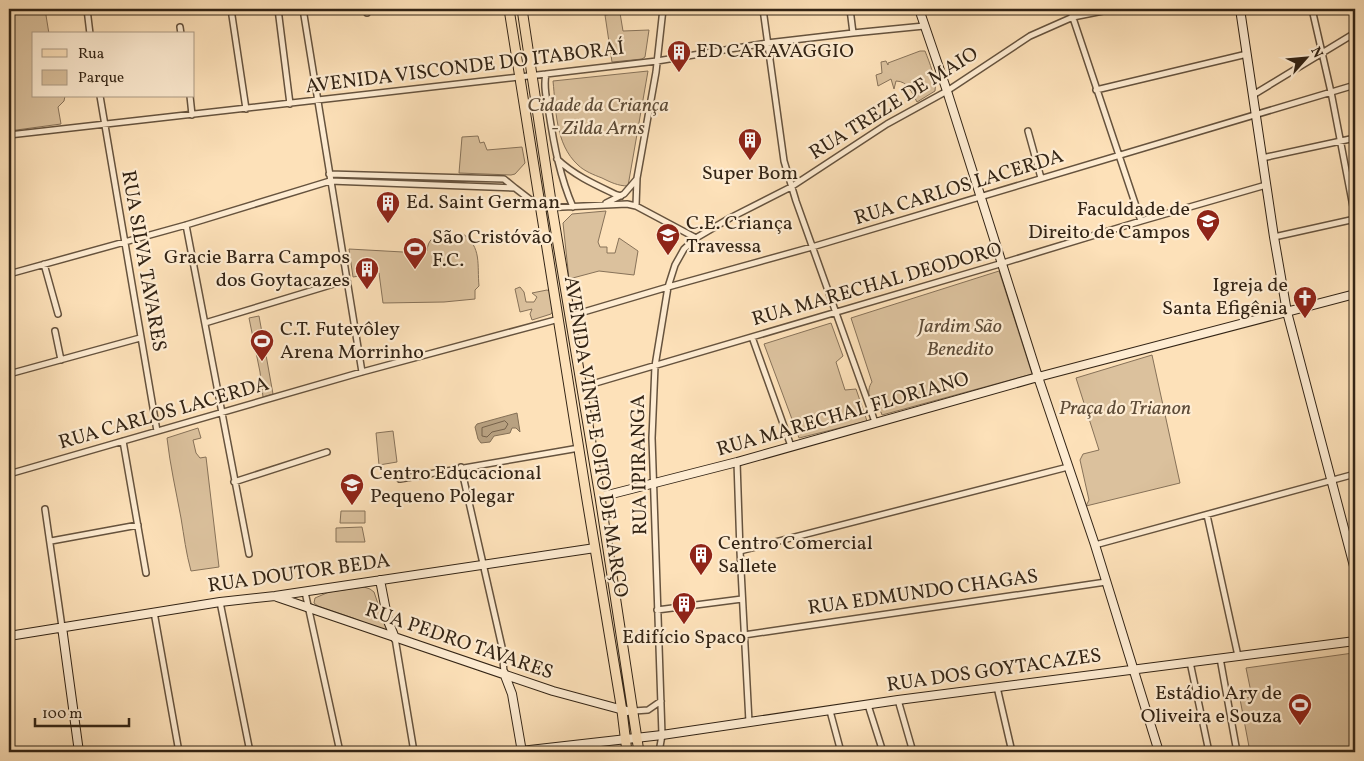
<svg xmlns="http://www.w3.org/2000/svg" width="1364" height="761" font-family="Vollkorn,serif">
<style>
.green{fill:#dbc19d;stroke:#877259}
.water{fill:#b8a181;stroke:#836f56}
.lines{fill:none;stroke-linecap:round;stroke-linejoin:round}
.shore{stroke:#76624b;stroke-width:1}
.street-casing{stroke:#66533e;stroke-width:8}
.secondary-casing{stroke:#332415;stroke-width:10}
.primary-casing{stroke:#332415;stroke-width:11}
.street{stroke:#feecd2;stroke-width:5}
.secondary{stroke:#feecd2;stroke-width:8}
.primary{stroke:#fde1b9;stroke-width:9}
.labels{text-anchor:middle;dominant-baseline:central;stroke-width:4.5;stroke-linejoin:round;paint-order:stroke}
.poi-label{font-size:20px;fill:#332415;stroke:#feecd2;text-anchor:start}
.street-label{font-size:20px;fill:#332415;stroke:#feecd2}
.park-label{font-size:20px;font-style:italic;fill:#5d4b37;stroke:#feecd2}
</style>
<rect width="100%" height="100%" fill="#fde1b9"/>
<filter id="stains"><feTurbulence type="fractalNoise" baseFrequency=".004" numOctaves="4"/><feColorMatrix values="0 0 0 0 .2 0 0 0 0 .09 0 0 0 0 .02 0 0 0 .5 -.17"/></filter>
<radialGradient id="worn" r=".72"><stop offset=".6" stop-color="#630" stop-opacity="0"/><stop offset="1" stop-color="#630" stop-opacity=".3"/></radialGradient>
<path class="green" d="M9,9H45L49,34H34V96H65L64,101L58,107L61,124L9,131Z
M620,13L623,31L649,30L645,57L642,59L612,62L605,15Z
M920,51H925C929,61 937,81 935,91L917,102C912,93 908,81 896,81L894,89L891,79L878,86L876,75L882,73L881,62L886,61L888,65V63Z
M648,71L628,186C618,186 610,182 602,178C594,175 584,171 578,165C555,144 556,109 553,81Z
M478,136L480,143L484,142L487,150L522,147L525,163L515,174L511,175L459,173L462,137Z
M606,211L598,242L600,247H607V253H615L619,238L638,251L634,275L599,271L569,279L563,223L572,214Z
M463,234C482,247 477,265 479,286L475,290V299L444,302L383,303L379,273L353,277L349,249L421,253L427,251C429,228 448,240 463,234Z
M999,271L1032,374L882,415L881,412C870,408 865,391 872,382L851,318Z
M520,287L524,292L526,302H534L537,297L532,293L547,290L550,291L553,311L551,314L532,320L530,314L532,309L520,312L515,289Z
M259,316L273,394L263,397L260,372L249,318Z
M831,323L843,356L836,362L845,390L856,389L867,421L799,438L764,344Z
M1152,355L1180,483L1086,506L1089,500L1080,460L1083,454L1099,450L1076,378Z
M198,428L201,438L193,440L196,453L200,458L206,457L219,567L191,571C186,553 184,536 181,518C176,491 170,465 167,438Z
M393,431L397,462L379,465L376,433Z
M341,511H365V523H340Z
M362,527L365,542H336V528Z
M364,587L370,589L374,592L388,633L353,618L318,606L314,603L315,598L329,592Z
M1353,653L1355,657V752H1250L1240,699L1252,697L1246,668Z"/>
<path class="water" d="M517,413L520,432L516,428H512L510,433L494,436L490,442L481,443L478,439L475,427L477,424Z"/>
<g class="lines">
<path class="shore" d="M505,421L508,424L505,429L492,432L487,437L482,436V428Z"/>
<g class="street-casing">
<path id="street" d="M87,9L90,34
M231,9L246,109
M278,9L290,104
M303,9L362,372
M367,9V13
M763,9L784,161L796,201L875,422
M850,9L853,33
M1070,9L1141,221
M1312,9L1331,92L1355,217
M180,27L181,34
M546,74C543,87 547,100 549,113C554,145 560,177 573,207
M1096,90L1247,54
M1253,95L1355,33
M100,96L157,431
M190,96L192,115
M1028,131L1041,178
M9,135L546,74L657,61L767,43L853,33L924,26
M1262,158L1355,138
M557,159C575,176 596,185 617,195L621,196
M329,174L504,179L515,188
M606,203L624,194L636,180
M636,206L637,178L656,72L663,9
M186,225L249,554
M1274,237L1355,219
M44,264L58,314
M9,274L186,225L330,181L515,188L541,208L627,204L636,206L696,238
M570,316L668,287L812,247L1355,85
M205,323L347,280
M55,331L61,360
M752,337L791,446
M9,374L140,338
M582,387L1003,263L1141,221L1266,185
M123,441L146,573
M737,462L740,551L749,722
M461,467L502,647L504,673
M9,474L362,372L559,319
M400,479L579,448
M234,482L327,452
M45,509L62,627
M1207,515L1238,656
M51,541L138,525
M1095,545L1355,474
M740,551L1068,467
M305,592L340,752
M220,602L250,752
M657,610L742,599
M154,612L179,752
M744,635L1106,582
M395,638L414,752
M1220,658L1237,752
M1190,662L1209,752
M997,687L1012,752
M898,700L913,752
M868,705L883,752
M634,711L648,710L661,701
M830,711L841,752
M659,752L662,735L652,438L655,366L668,287L675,265L684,249L696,238L730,218L791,187L887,124L947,91L1030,36L1073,17L1113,9"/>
</g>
<g class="secondary-casing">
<path id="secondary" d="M919,9L947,91L1038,377L1095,545L1159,752
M1240,9L1274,237L1287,312L1355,570
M600,497L737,462L1038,377L1355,294
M380,580L388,621L395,638
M277,597L553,691L627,711
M62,627L79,752
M9,636L220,602L275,596L595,548
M504,673L512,694L522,752
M512,752L662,735L898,700L1355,641"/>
</g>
<g class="primary-casing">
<path id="primary" d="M509,9L587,500L622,711L627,752
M522,9L552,208L600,497L639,752"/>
</g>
<use href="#street" class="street"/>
<use href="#secondary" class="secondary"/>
<use href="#primary" class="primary"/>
</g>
<defs>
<g id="building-pin" transform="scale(1.25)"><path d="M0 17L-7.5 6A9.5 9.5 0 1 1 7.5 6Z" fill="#8f2418" stroke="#feecd2"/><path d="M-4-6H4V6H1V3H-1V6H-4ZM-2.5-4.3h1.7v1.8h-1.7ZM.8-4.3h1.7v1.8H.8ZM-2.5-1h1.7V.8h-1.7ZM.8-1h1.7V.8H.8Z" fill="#fff"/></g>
<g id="university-pin" transform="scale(1.25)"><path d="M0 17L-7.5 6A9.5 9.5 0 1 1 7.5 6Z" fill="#8f2418" stroke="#feecd2"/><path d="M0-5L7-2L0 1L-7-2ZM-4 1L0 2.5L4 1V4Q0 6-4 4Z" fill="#fff"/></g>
<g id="school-pin" transform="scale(1.25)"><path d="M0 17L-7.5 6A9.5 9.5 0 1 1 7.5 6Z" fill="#8f2418" stroke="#feecd2"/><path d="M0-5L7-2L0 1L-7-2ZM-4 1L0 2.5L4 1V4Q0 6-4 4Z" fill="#fff"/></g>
<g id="stadium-pin" transform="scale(1.25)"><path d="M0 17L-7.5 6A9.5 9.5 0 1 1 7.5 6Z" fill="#8f2418" stroke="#feecd2"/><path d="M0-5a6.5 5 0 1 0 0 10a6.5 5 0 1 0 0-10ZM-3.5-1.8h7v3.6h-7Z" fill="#fff"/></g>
<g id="church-pin" transform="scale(1.25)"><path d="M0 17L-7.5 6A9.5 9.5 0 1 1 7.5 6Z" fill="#8f2418" stroke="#feecd2"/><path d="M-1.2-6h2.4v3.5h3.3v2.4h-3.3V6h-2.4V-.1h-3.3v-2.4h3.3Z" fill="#fff"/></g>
</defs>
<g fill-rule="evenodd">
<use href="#building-pin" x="679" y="52"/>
<use href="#building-pin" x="750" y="140"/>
<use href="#building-pin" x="388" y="203"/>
<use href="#university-pin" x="1208" y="221"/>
<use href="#school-pin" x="668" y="235"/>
<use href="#stadium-pin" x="415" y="249"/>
<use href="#building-pin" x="367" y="269"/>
<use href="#church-pin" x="1305" y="298"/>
<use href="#stadium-pin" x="262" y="341"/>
<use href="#school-pin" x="352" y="485"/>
<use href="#building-pin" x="701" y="555"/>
<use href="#building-pin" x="684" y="604"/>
<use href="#stadium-pin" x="1300" y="705"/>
</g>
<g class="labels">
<g class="poi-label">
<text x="696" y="52">ED CARAVAGGIO</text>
<text x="750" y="174" text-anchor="middle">Super Bom</text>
<text x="406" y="203">Ed. Saint German</text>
<text x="1190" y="210" text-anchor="end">Faculdade de<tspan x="1190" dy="23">Direito de Campos</tspan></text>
<text x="686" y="224">C.E. Criança<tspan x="686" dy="23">Travessa</tspan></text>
<text x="432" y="238">São Cristóvão<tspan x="432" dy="23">F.C.</tspan></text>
<text x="350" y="258" text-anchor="end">Gracie Barra Campos<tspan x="350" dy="23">dos Goytacazes</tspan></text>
<text x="1288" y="286" text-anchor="end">Igreja de<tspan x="1288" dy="23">Santa Efigênia</tspan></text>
<text x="280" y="330">C.T. Futevôley<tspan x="280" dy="23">Arena Morrinho</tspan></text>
<text x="370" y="474">Centro Educacional<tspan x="370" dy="23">Pequeno Polegar</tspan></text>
<text x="718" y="544">Centro Comercial<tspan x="718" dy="23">Sallete</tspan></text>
<text x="684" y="638" text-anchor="middle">Edifício Spaco</text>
<text x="1282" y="694" text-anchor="end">Estádio Ary de<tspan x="1282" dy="23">Oliveira e Souza</tspan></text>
</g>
<g class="street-label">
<text transform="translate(465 68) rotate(-7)">AVENIDA VISCONDE DO ITABORAÍ</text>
<text transform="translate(894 104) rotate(-32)">RUA TREZE DE MAIO</text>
<text transform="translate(959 188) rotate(-17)">RUA CARLOS LACERDA</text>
<text transform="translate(143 261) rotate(80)">RUA SILVA TAVARES</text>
<text transform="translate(877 285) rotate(-16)">RUA MARECHAL DEODORO</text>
<text transform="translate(164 414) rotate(-16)">RUA CARLOS LACERDA</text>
<text transform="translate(843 415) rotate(-16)">RUA MARECHAL FLORIANO</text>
<text transform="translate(595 437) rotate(81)">AVENIDA VINTE E OITO DE MARÇO</text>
<text transform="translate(640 465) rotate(-91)">RUA IPIRANGA</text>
<text transform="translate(299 574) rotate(-8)">RUA DOUTOR BEDA</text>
<text transform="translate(923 593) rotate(-8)">RUA EDMUNDO CHAGAS</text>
<text transform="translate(459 642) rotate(19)">RUA PEDRO TAVARES</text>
<text transform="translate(994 671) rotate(-8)">RUA DOS GOYTACAZES</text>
</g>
<g class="park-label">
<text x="598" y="106">Cidade da Criança<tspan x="598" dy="23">- Zilda Arns</tspan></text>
<text x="960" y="327">Jardim São<tspan x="960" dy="23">Benedito</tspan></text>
<text x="1125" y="409">Praça do Trianon</text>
</g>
</g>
<rect width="1364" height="761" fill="none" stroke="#fde1b9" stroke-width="30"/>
<rect x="10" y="10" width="1344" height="741" fill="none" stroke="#332415" stroke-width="2.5"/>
<rect x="15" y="15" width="1334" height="731" fill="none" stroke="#332415"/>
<rect x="32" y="32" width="162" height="65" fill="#feecd2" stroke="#ad9c86"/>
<rect x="42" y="49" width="25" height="8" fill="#fde1b9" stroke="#ad9c86"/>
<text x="78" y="58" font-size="15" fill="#332415">Rua</text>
<rect x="42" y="70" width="25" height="15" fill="#dbc19d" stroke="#ad9c86"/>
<text x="78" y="82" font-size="15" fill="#332415">Parque</text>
<g transform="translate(1306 58) rotate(63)" stroke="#feecd2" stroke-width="4" paint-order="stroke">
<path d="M0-4L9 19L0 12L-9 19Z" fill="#332415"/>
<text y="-8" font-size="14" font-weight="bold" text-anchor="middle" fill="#332415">N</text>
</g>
<path d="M35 718v8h94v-8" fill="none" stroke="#332415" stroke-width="2.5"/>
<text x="42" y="718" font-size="15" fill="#332415" stroke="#feecd2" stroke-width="4" paint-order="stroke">100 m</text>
<rect width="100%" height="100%" filter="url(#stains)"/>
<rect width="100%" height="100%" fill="url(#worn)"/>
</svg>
